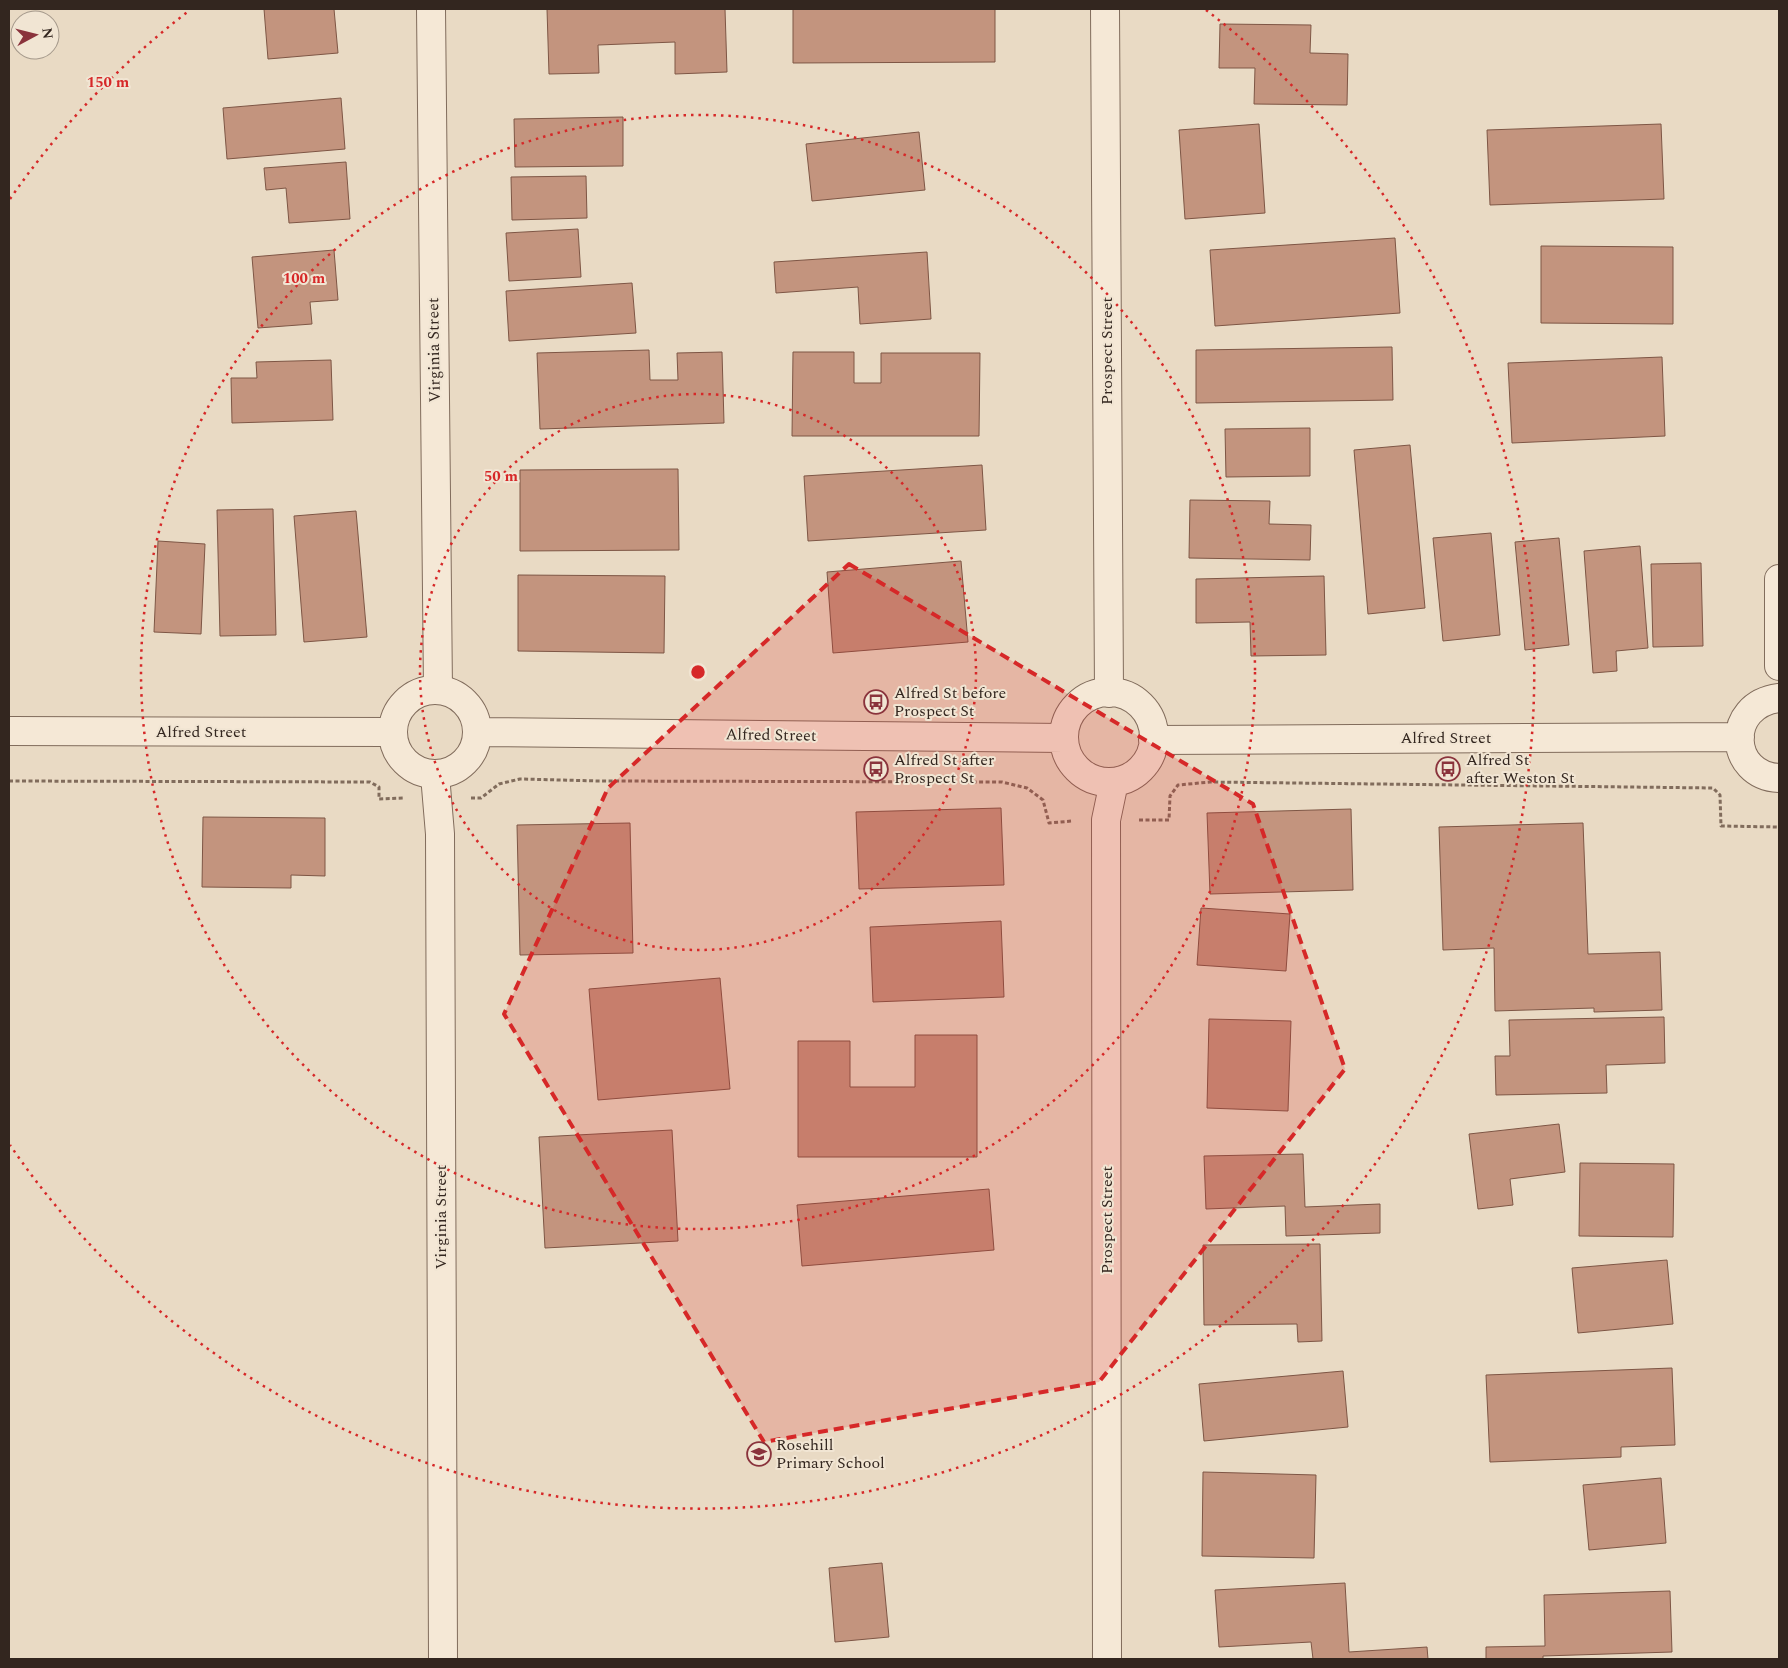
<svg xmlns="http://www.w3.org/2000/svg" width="1788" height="1668" font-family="Spectral,serif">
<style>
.building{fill:#c3947e;stroke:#7e5645}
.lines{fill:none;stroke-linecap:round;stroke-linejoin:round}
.minor-casing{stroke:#816c5c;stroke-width:30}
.tertiary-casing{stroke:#816c5c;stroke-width:30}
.path{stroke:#816c5c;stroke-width:3;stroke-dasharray:4 2.5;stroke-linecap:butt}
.minor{stroke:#f5e8d6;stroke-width:28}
.tertiary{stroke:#f5e8d6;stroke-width:28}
.marked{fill:#d62828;fill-opacity:0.2;stroke:#d62828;stroke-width:4;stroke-dasharray:10 6;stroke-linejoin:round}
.ring{fill:none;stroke:#d62828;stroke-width:2.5;stroke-dasharray:2.5 5}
.labels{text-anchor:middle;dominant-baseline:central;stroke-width:4;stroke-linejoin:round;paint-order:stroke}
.street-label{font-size:16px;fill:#33261f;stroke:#f1e5d3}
.poi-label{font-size:16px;fill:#33261f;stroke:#f1e5d3;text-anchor:start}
.centre{fill:#d62828;stroke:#f1e5d3;stroke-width:2.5}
.ring-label{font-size:15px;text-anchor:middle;font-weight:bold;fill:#d62828;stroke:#f1e5d3;stroke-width:4;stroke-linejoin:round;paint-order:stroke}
</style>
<rect width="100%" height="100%" fill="#e9dac4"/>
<path class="building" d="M264,9H334L338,53L268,59Z
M547,9H725L727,72L675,74V42L598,45L599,73L549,74Z
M793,9H995V62L793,63Z
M1220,24L1311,25L1310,53L1348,54L1347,105L1254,104L1255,68H1219Z
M341,98L345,149L227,159L223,108Z
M623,117V166L515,167L514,119Z
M1259,124L1265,213L1185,219L1179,130Z
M1661,124L1664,199L1490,205L1487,130Z
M919,132L925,190L812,201L806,144Z
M346,162L350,219L289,223L286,188L266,190L264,168Z
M586,176L587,218L512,220L511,177Z
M578,229L581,277L509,281L506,233Z
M1395,238L1400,313L1215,326L1210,250Z
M1541,246L1673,247V324L1541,323Z
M334,250L338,300L310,302L312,324L258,328L252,257Z
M927,252L931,319L860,324L858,287L776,293L774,262Z
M632,283L636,333L509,341L506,291Z
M1392,347L1393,400L1196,403V350Z
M649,350L650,380H678L677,353L722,352L724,423L540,429L537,353Z
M793,352H854V383H881V353H980L979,436H792Z
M1662,357L1665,436L1512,443L1508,363Z
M331,360L333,420L232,423L231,378H257L256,362Z
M1310,428V476L1226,477L1225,429Z
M1410,445L1425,608L1368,614L1354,450Z
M982,465L986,530L808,541L804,476Z
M678,469L679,550L520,551V470Z
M1190,500L1270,501L1269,524L1311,525L1310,560L1189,558Z
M273,509L276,635L220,636L217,510Z
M356,511L367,637L304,642L294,516Z
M1491,533L1500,635L1443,641L1433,538Z
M1559,538L1569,645L1525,650L1515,542Z
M158,541L205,544L201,634L154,632Z
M1640,546L1648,648L1616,651L1617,671L1593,673L1584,551Z
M961,561L968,642L833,653L827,572Z
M1701,563L1703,646L1653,647L1651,564Z
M518,575L665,576L664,653L518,651Z
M1324,576L1326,655L1251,656L1250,622L1196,623V579Z
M1001,808L1004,885L859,889L856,812Z
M1351,809L1353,890L1210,894L1207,813Z
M203,817L325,818V876L291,875V888L202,887Z
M630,823L633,953L520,955L517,825Z
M1583,823L1588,954L1660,952L1662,1010L1594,1012V1008L1495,1011L1494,948L1443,950L1439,827Z
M1201,908L1290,914L1286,971L1197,965Z
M1001,921L1004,997L873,1002L870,927Z
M720,978L730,1089L598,1100L589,989Z
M1664,1017L1665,1063L1606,1065L1607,1093L1496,1095L1495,1056H1510L1509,1020Z
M1209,1019L1291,1021L1288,1111L1207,1108Z
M915,1035H977V1157H798V1041H850V1087H915Z
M1559,1124L1565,1172L1510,1179L1513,1205L1478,1209L1469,1134Z
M672,1130L678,1241L545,1248L539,1137Z
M1303,1154L1305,1207L1380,1204V1233L1286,1236L1285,1206L1206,1209L1204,1156Z
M1580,1163L1674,1164L1673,1237L1579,1236Z
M989,1189L994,1250L802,1266L797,1205Z
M1320,1244L1322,1341L1298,1342L1297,1324L1204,1325L1203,1245Z
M1667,1260L1673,1324L1578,1333L1572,1268Z
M1672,1368L1675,1445L1621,1447V1457L1490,1462L1486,1375Z
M1343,1371L1348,1427L1204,1441L1199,1384Z
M1203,1472L1316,1475L1314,1558L1202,1556Z
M1661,1478L1666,1543L1589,1550L1583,1485Z
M882,1563L889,1637L835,1642L829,1568Z
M1345,1583L1349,1652L1427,1647L1428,1659H1313L1311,1642L1219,1647L1215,1590Z
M1670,1591L1672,1652L1543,1656V1659H1486V1647L1545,1646L1544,1595Z"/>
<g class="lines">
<g class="minor-casing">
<path id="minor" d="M431,9L438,690
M1779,579V666
M435,775L440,834L443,1659"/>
</g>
<g class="tertiary-casing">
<path id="tertiary" d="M1105,9L1109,693
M393 732a42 42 0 1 1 84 0a42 42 0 1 1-84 0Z
M1064 737a45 45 0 1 1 90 0a45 45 0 1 1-90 0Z
M1779,698C1724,705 1729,776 1779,778
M9,731L393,732
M478,732L1064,738
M1153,740L1740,737
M1107,1659L1106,820L1114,782"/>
</g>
<path class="path" d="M9,781L370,782L379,787V799L405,798
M471,798H481L499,784L520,779L599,781L1002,782L1027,788L1043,800L1049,823L1072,821
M1139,820H1169L1170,796L1178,785L1210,782L1713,788L1720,795L1721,826L1779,827"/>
<use href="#minor" class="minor"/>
<use href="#tertiary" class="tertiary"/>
</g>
<path class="marked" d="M849,564L1253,804L1345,1069L1099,1382L764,1442L504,1014L608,788Z"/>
<g class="ring">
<circle cx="698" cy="672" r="278"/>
<circle cx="698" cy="672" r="557"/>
<path d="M10 199A835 835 0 0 1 190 10M1206 10A835 835 0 1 1 10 1145"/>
</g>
<defs>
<g id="bus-ring" transform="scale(1.25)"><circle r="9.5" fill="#f1e5d3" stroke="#8a333c" stroke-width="1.5"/><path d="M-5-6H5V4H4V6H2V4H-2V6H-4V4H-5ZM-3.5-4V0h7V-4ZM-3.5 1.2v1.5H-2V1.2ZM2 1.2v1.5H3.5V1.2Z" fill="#8a333c"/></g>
<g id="school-ring" transform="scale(1.25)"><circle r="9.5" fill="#f1e5d3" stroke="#8a333c" stroke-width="1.5"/><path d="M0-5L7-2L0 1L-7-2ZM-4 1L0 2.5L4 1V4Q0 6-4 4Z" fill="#8a333c"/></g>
</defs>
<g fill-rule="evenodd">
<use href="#bus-ring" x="876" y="702"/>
<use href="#bus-ring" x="876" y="769"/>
<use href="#bus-ring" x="1448" y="769"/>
<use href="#school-ring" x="759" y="1454"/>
</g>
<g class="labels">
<g class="street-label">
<text transform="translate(434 350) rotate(-91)">Virginia Street</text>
<text transform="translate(1107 351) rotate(-90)">Prospect Street</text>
<text x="201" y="732">Alfred Street</text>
<text transform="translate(771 735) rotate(1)">Alfred Street</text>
<text x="1446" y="738">Alfred Street</text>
<text transform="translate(441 1217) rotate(-90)">Virginia Street</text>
<text transform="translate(1107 1220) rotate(-90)">Prospect Street</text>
</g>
<g class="poi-label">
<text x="894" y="693">Alfred St before<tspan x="894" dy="18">Prospect St</tspan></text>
<text x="894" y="760">Alfred St after<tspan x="894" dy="18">Prospect St</tspan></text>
<text x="1466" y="760">Alfred St<tspan x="1466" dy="18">after Weston St</tspan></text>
<text x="776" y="1445">Rosehill<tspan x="776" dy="18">Primary School</tspan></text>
</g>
</g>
<circle cx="698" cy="672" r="8" class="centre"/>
<g class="ring-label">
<text x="108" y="87">150 m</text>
<text x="304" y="283">100 m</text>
<text x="501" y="481">50 m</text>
</g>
<rect width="1788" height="1668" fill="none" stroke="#33261f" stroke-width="20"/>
<g transform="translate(35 35) rotate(83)"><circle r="24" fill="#f1e5d3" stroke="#a5998b"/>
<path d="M0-4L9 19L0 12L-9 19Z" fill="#8a333c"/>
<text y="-8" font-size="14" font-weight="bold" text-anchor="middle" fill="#33261f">N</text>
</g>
</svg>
